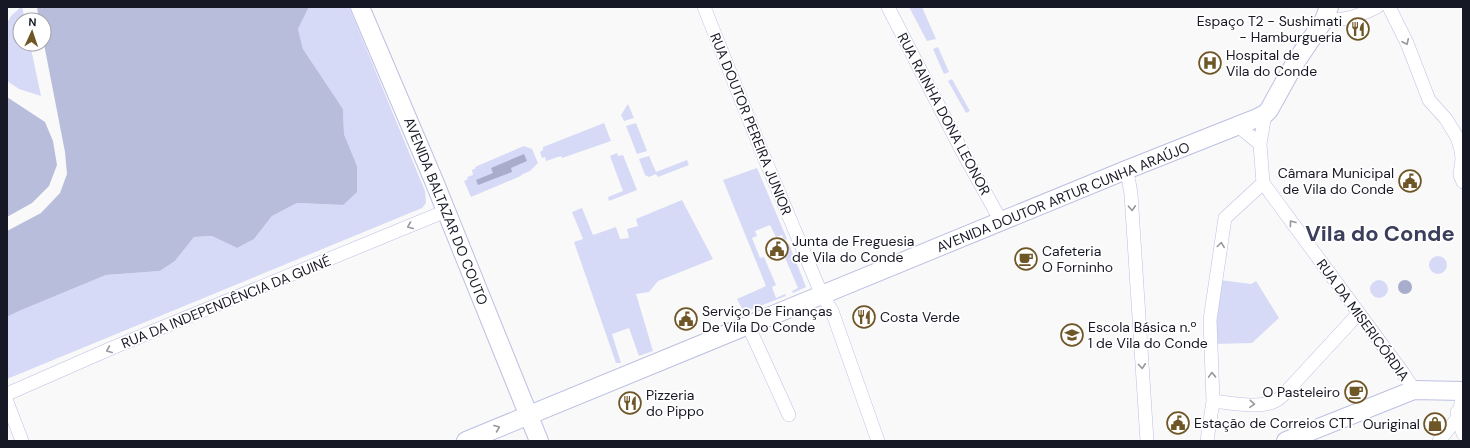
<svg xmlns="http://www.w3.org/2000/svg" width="1470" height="448" font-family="'DM Sans',sans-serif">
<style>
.green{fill:#d6daf7}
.forest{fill:#b8bddc}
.water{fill:#a9adcc}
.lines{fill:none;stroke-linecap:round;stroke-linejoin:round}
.street-casing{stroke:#bcc0e3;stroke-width:14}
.secondary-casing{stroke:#bcc0e3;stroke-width:20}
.street{stroke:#fff;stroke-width:13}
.secondary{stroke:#fff;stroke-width:18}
.oneway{stroke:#97979d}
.labels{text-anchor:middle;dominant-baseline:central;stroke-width:3.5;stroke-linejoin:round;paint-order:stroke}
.poi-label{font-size:14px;fill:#171825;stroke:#fff;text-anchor:start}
.street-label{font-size:14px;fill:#171825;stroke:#fff}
.town-label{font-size:22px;font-weight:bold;fill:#3c3f5b;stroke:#fff}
</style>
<rect width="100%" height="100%" fill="#f9f9f9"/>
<path class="green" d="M21,7H22L25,20H20V44H30L41,96L19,89L7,81V23L11,16Z
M309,7H349L425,191L426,203L422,208L7,379V317L19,311L106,275L160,271L175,261L194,237L212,236L237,248L254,239L272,216L297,203L343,205L357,166L344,134L343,109L303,49L298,29Z
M909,7H922L936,39L927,41Z
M938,47L949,72L944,74L933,49Z
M952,79L970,111L966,113L948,81Z
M628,104L634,118L624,121L621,115Z
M604,123L611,141L562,158L561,156L546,161L545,157L542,158L540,152L543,150V147Z
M636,123L647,151L637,154L626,126Z
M524,146L532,149L538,163L530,171L521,175V176L471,197L464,181L468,179L467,177L473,175L472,170L476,168L475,167Z
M617,153L618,156L623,155L637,190L609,201L608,197L623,191L610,156Z
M649,156L656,172L687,160L689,165L658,177L656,174L649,177L645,175L639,159Z
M757,168L787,239L784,240L782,235L776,237L770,225L755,231L757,236L752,238L760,258L764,257L776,285L772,287L776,298L785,294L786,296L744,312L737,299L766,286L723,180Z
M682,200L713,259L658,281L649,292L636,294L653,351L639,356L629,328L612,334L621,363H616L574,242L583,239L572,212L582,208L593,235L616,227L620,239L629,238L627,229L638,226L636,219Z
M789,244L806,287L793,293L792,291L798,288L783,253L789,250L786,245Z
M1429 265a9 9 0 1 1 18 0a9 9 0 1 1-18 0Z
M1370 289a9 9 0 1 1 18 0a9 9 0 1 1-18 0Z
M1220,280L1251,284L1256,281L1279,318L1252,343L1214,344Z"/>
<path class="forest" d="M37,7H309L298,29L303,49L343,109L344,134L357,166V192L343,205L297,203L272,216L254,239L237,248L212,236L194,237L175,261L160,271L106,275L19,311L7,317V231L41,213L60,193L67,174L65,152L44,44V20H39Z
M7,97L45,122L53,141L57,165L49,186L32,203L7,217Z"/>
<path class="water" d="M524,154L527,161L511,168L512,172L478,185L476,180L493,173L491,168Z
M1398 287a7 7 0 1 1 14 0a7 7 0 1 1-14 0Z"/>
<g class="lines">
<g class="street-casing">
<path id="street" d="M704,7L764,157L816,281L822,295L832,311L878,441
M888,7L962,151L1001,221
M1389,7L1407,43L1429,100L1446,119L1457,137L1461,150L1462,159L1460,175L1463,182
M1324,20C1344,21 1359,16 1377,7
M1265,114L1260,144L1263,183L1403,373L1414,390
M1238,126L1260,144
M1126,170L1129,182L1131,194L1147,441
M748,325L789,415
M7,394L112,348L446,211
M1213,401C1230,403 1260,409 1275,401C1280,399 1284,394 1287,391L1359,313
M7,402L22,441
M1457,412L1463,434
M1207,441L1213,401L1210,320L1225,218L1263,183
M1439,441L1459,416L1463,390"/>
</g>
<g class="secondary-casing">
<path id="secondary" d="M360,7L434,181L539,441
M466,441L1126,170L1257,118L1265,114L1269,110L1295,63L1324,20L1329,7
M1286,441L1414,390L1463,391"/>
</g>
<use href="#street" class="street"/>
<use href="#secondary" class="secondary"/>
</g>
<defs><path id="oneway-chevron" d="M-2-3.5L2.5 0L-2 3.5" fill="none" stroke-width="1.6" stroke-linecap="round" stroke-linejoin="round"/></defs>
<g class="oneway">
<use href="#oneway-chevron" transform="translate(1406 42) rotate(65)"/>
<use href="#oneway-chevron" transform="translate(1132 208) rotate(87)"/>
<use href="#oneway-chevron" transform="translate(1292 223) rotate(-126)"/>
<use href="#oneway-chevron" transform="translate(410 226) rotate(158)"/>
<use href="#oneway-chevron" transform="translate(1221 245) rotate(-82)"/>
<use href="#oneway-chevron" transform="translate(109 350) rotate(157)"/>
<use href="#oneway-chevron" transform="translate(1142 366) rotate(86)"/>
<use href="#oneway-chevron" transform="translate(1212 375) rotate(-92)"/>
<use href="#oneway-chevron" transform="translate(1252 404) rotate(4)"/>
<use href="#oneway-chevron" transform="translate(497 428) rotate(-22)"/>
</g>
<defs>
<g id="restaurant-ring" transform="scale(1.15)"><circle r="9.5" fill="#fff" stroke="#6f5627" stroke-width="1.5"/><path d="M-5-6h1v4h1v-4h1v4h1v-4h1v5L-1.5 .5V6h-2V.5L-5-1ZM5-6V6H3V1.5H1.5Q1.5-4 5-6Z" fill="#6f5627"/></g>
<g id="hospital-ring" transform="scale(1.15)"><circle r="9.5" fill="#fff" stroke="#6f5627" stroke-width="1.5"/><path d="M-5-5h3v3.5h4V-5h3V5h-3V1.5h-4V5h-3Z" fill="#6f5627"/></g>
<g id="civic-ring" transform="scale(1.15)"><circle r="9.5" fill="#fff" stroke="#6f5627" stroke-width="1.5"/><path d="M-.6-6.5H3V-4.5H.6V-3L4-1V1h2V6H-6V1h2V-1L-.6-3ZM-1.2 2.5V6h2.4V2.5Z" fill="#6f5627"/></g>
<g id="cafe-ring" transform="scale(1.15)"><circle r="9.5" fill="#fff" stroke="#6f5627" stroke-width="1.5"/><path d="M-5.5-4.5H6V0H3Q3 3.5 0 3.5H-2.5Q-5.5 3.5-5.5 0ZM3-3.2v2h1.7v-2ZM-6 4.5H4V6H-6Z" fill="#6f5627"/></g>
<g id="school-ring" transform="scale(1.15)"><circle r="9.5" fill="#fff" stroke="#6f5627" stroke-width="1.5"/><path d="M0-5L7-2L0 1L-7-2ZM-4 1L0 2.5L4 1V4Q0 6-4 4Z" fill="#6f5627"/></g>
<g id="shop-ring" transform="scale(1.15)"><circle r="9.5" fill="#fff" stroke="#6f5627" stroke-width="1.5"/><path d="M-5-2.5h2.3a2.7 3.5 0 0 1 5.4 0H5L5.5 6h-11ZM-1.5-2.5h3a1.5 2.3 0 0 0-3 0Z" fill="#6f5627"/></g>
</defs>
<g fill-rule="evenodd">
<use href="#restaurant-ring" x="1358" y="29"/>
<use href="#hospital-ring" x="1210" y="63"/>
<use href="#civic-ring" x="1410" y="181"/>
<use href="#civic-ring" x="777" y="249"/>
<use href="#cafe-ring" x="1026" y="259"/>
<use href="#restaurant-ring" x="864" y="317"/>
<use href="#civic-ring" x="686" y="319"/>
<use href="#school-ring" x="1072" y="335"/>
<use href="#cafe-ring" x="1356" y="392"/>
<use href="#restaurant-ring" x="630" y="403"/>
<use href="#civic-ring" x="1178" y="423"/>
<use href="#shop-ring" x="1435" y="424"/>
</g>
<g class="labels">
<g class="poi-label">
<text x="1342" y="21" text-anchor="end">Espaço T2 - Sushimati<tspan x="1342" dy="16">- Hamburgueria</tspan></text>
<text x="1226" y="55">Hospital de<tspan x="1226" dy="16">Vila do Conde</tspan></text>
<text x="1394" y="173" text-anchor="end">Câmara Municipal<tspan x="1394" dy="16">de Vila do Conde</tspan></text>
<text x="792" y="241">Junta de Freguesia<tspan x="792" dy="16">de Vila do Conde</tspan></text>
<text x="1042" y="251">Cafeteria<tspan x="1042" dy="16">O Forninho</tspan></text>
<text x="702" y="311">Serviço De Finanças<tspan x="702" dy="16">De Vila Do Conde</tspan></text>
<text x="880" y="317">Costa Verde</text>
<text x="1088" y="327">Escola Básica n.º<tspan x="1088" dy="16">1 de Vila do Conde</tspan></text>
<text x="1340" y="392" text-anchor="end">O Pasteleiro</text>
<text x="646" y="395">Pizzeria<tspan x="646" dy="16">do Pippo</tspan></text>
<text x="1194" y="423">Estação de Correios CTT</text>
<text x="1420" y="424" text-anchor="end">Ouriginal</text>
</g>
<g class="street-label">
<text transform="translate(944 114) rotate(62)">RUA RAINHA DONA LEONOR</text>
<text transform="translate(751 124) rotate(68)">RUA DOUTOR PEREIRA JUNIOR</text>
<text transform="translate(1063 197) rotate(-22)">AVENIDA DOUTOR ARTUR CUNHA ARAÚJO</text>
<text transform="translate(446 211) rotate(68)">AVENIDA BALTAZAR DO COUTO</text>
<text transform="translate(226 302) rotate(-22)">RUA DA INDEPENDÊNCIA DA GUINÉ</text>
<text transform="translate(1363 320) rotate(54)">RUA DA MISERICÓRDIA</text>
</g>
<g class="town-label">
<text x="1380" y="233">Vila do Conde</text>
</g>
</g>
<rect width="1470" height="448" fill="none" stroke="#171825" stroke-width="16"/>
<g transform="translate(32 32) rotate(3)"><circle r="19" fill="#ffffff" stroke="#a2a3a8"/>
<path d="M0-3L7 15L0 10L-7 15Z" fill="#6f5627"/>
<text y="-6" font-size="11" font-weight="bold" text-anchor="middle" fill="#171825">N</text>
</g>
</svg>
